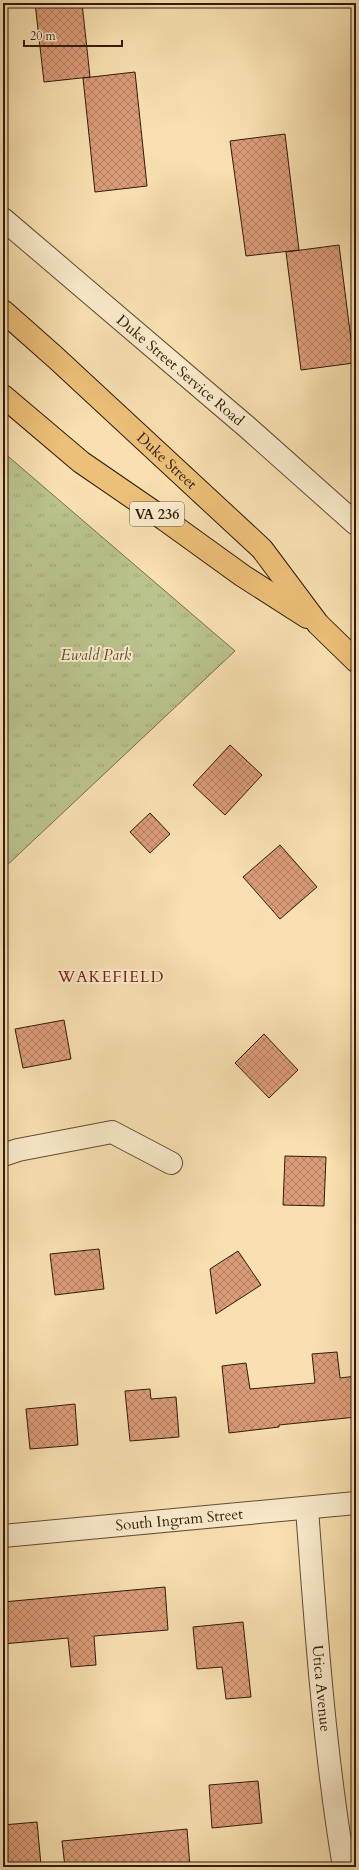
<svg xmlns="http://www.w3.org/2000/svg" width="359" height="1870" font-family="Cardo,serif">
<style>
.park{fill:url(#park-tufts);stroke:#766e4b}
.building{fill:url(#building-cross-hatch);stroke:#311a09}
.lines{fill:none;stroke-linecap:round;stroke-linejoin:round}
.street-casing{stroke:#634c33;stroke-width:24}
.primary-casing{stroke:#311a09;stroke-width:24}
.street{stroke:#faebcc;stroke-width:22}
.primary{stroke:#ecc078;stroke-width:22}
.labels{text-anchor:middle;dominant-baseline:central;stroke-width:4;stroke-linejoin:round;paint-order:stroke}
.shield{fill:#faebcc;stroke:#6d5944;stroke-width:1}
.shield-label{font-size:14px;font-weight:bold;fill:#311a09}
.street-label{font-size:15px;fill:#311a09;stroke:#faebcc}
.park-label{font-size:15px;font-style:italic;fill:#5a4d31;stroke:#faebcc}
.neighbourhood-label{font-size:16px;letter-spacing:1px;fill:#7a1f14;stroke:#faebcc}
</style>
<defs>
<pattern id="park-tufts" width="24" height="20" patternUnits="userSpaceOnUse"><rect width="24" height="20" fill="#bac38d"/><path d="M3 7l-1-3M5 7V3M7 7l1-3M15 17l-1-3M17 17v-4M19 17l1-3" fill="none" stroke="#a0a778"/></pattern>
<pattern id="building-cross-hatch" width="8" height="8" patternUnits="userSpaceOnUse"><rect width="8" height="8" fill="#db9c78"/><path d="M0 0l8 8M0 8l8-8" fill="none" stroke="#b27e61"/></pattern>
</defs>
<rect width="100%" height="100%" fill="#f8e0b0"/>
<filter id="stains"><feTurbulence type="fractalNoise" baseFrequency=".005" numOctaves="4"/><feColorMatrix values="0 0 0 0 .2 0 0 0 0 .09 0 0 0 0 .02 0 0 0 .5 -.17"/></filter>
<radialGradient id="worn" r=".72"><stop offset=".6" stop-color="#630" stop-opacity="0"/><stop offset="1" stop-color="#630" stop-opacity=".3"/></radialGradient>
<path class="park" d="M3,452L235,651L3,869Z"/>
<path class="building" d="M35,3H82L90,77L44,82Z
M135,72L147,186L95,192L83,78Z
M285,134L299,250L246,256L230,141Z
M339,245L354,363L301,370L286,252Z
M230,745L262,775L225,815L193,785Z
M150,813L170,834L150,853L130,832Z
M280,845L317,887L280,919L243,877Z
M64,1020L71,1059L23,1068L15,1029Z
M264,1034L298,1070L269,1098L235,1063Z
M285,1156L326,1157L324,1206L283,1205Z
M99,1249L104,1289L55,1295L50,1254Z
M238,1251L261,1285L216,1314L210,1269Z
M337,1352L340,1378L356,1376V1417L279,1425V1427L229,1433L222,1366L246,1363L250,1389L315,1383L312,1354Z
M150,1389L151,1399L176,1397L179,1437L130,1441L125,1391Z
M75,1404L78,1445L30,1449L26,1409Z
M165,1587L168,1630L94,1636L96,1665L71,1667L68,1638L3,1644V1602Z
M243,1622L251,1697L226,1699L222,1667L197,1669L193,1627Z
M258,1781L262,1823L212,1828L209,1785Z
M37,1822L41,1865L3,1867V1825Z
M187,1829L190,1867H65L62,1841Z"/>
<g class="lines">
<g class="street-casing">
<g id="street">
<path id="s1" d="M3,219L247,427L356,524"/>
<path d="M3,1155L18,1150L112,1132L171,1163"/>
<path id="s2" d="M307,1509C316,1629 324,1748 344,1867"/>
<path id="s3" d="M3,1536L356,1503"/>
</g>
</g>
<g class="primary-casing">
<g id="primary">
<path id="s4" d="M3,311L56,358L262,549L318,624L356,661"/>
<path d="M3,396L81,462L164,519L243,576L307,617"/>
</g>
</g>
<use href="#street" class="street"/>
<use href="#primary" class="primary"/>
</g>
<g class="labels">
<rect class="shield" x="130" y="502" width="54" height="24" rx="3"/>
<g class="shield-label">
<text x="157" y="514">VA 236</text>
</g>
<g class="street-label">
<text stroke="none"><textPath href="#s1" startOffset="233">Duke Street Service Road</textPath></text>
<text stroke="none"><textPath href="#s4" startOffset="222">Duke Street</textPath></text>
<text stroke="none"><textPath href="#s3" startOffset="177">South Ingram Street</textPath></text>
<text stroke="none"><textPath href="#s2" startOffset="180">Utica Avenue</textPath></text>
</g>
<g class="park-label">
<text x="96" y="655">Ewald Park</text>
</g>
<g class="neighbourhood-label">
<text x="111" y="977">WAKEFIELD</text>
</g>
</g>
<rect width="359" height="1870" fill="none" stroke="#f8e0b0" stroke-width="16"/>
<rect x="4" y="4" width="351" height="1862" fill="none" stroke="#311a09" stroke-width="2"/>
<rect x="8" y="8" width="343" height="1854" fill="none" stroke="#311a09"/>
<path d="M24 40v6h98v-6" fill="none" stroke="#311a09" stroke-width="2"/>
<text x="30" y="40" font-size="12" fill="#311a09" stroke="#faebcc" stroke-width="3" paint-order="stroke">20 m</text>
<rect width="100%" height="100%" filter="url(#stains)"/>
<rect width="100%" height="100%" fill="url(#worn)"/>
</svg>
